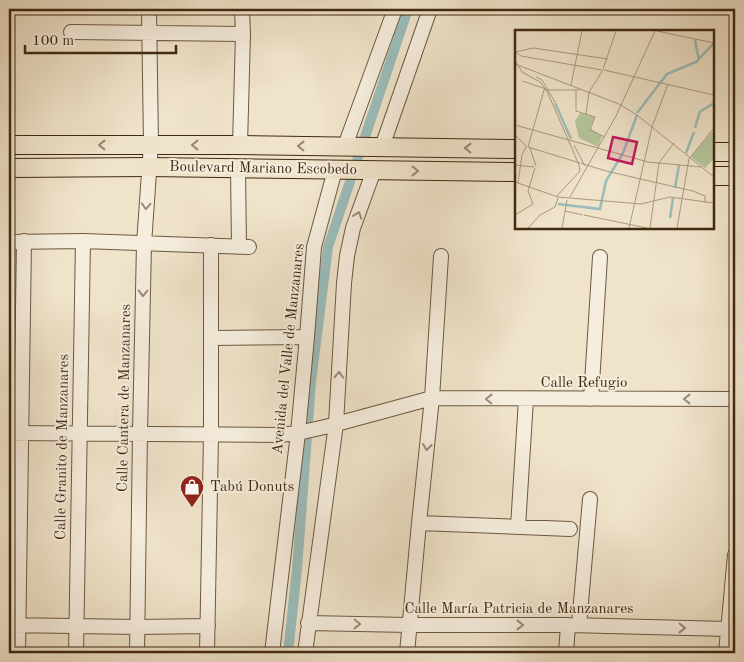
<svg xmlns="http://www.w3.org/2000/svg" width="744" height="662" font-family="'Old Standard TT',serif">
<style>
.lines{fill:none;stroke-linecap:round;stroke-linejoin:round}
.canal{stroke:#9abdbb;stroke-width:10}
.minor-casing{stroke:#6d5840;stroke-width:16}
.major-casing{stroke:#422912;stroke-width:20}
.minor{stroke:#f5eddd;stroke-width:14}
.major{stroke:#efe3ca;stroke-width:18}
.oneway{stroke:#98866e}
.oneway2{stroke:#9c8b78}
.labels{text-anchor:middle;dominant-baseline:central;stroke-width:4;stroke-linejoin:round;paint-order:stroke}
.street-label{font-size:15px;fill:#422912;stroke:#f5eddd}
.poi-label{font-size:15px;fill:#422912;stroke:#f5eddd;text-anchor:start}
.inset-river{fill:none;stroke:#9abdbb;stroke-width:2.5}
.inset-road{fill:none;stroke:#aa9980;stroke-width:1}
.view{fill:#c2185b;fill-opacity:0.15;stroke:#c2185b;stroke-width:2.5}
.inset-edge{fill:none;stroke:#422912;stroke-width:2.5}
</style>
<rect width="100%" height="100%" fill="#efe3ca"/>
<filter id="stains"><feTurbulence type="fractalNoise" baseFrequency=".004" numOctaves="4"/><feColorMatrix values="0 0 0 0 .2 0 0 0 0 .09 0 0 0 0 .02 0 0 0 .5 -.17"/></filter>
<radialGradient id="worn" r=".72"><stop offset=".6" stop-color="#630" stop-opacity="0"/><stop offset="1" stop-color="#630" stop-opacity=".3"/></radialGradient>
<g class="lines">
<path class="canal" d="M288,653L297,569L311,382L328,247L408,9"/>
<g class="minor-casing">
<path id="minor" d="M71,32L243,34
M240,145L243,34L242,9
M345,146L395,9
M382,147L430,9
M238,168L239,247
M9,242L83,241L249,247
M211,338L307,337
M591,399L600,257
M9,433L279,435L298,433L329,426L432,398L735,399
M419,523L570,529
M518,527L526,399
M308,623L409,625H568L728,629
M9,625L137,627L208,626
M579,625L590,499
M18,653L24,241
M76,653L83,241
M137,653L140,433L144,244L151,144L149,9
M207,653L211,435V245
M272,653L298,433L307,337L314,247L335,170
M305,653L336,424L344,283L347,256L353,228L374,170
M407,653L419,523L432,398L441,256
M566,653L568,625
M726,653L735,555"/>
</g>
<g class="major-casing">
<path id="major" d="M9,145H240L516,149
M713,152H735
M9,168L149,167L516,172
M713,176H735"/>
</g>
<use href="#minor" class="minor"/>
<use href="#major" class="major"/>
</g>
<defs><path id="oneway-chevron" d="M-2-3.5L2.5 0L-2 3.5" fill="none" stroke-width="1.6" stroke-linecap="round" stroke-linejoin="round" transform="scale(1.25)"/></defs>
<g class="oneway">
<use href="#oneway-chevron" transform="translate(102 145) rotate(180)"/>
<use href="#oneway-chevron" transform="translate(195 145) rotate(-180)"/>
<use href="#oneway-chevron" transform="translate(301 146) rotate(-179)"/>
<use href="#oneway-chevron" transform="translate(468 148) rotate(-179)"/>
<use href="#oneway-chevron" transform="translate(415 171) rotate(1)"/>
</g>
<g class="oneway2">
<use href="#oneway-chevron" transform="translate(146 206) rotate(93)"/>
<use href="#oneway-chevron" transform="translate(358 215) rotate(-71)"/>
<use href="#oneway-chevron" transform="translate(143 293) rotate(91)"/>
<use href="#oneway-chevron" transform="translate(339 375) rotate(-87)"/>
<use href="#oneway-chevron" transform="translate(489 399) rotate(-179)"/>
<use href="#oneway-chevron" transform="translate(687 399) rotate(-180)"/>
<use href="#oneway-chevron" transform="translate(427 447) rotate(96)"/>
<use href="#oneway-chevron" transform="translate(357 624) rotate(1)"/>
<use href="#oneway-chevron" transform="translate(520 625)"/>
<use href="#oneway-chevron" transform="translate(682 628) rotate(1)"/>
</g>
<defs>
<g id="shop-pin" transform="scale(1.25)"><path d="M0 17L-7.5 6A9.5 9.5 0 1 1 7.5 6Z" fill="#8f2418" stroke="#f5eddd"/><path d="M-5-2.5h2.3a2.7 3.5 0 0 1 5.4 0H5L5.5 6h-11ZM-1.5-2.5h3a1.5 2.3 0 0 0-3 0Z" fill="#fff"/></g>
</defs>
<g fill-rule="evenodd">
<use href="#shop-pin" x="192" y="487"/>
</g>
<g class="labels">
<g class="street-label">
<text transform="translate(263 169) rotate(1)">Boulevard Mariano Escobedo</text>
<text transform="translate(289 349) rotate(-84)">Avenida del Valle de Manzanares</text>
<text x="584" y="383">Calle Refugio</text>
<text transform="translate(125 398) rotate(-89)">Calle Cantera de Manzanares</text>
<text transform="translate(63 447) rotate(-89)">Calle Granito de Manzanares</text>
<text x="519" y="609">Calle María Patricia de Manzanares</text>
</g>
<g class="poi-label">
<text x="210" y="487">Tabú Donuts</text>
</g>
</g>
<g transform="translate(515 30)">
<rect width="199" height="199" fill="#efe3ca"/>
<path d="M65,83L80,87L75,98L87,106L83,117L64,108L60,91ZM196,103H199V129L190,138L176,127Z" fill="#b5c49a"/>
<path class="inset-river" d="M180,10L184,30M40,73L56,109M186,81L199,73M122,83L152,44L181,32L199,13M180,98L185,81M171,123L179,102M160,158L164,135M43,174L85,179L91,151L108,123L122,85M155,188L158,168"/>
<path class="inset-road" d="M142,1L199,13M0,22L18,18L93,29M1,22L6,26L87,40M0,30L7,42L25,52L32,61L64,135L65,141L41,167M0,34L104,74L122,85L199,147M88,39L101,1M89,40L199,65M21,47L27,50L40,72M7,51L31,59M56,55L67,1M61,60V81L80,87L75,100L90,107M71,84L74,62L88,40M0,95L133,132L186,137M0,105L12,117M59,115L70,136M13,117L29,60H65M13,117L91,141L178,161L190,166V173M15,118L21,136M0,135L19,137M0,152L43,167L126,174L155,167L199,173M3,153L7,125L11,117M55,167L101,86L140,1M50,181L68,185M0,185L18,174L13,161L20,138M69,185L132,198M13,198L25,185L40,177L43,168M47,198L52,170M114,198L137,97L153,54M135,198L144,133L159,113M162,198L174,129L199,98"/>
<path class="view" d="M98,107L122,112L117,134L93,128Z"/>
<rect width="199" height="199" class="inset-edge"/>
</g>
<rect width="744" height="662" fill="none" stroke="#efe3ca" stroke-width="30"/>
<rect x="10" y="10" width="724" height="642" fill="none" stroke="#422912" stroke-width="2.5"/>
<rect x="15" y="15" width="714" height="632" fill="none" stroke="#422912"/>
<path d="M25 45v8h151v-8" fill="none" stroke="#422912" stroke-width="2.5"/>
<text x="32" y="45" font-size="15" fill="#422912" stroke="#f5eddd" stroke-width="4" paint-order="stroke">100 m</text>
<rect width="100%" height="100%" filter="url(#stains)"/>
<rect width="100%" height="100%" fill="url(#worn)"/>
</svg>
